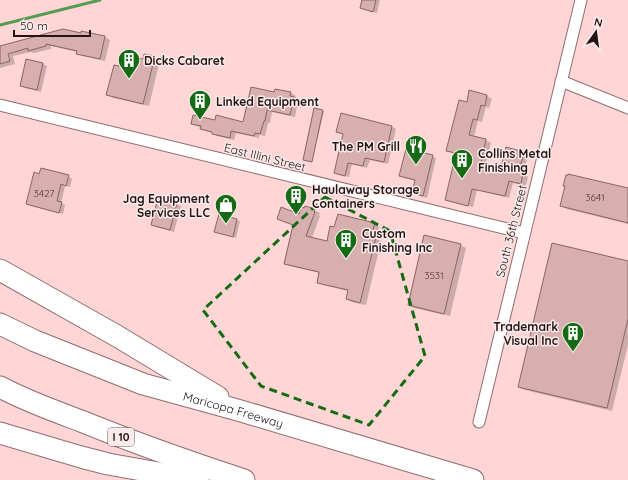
<svg xmlns="http://www.w3.org/2000/svg" width="628" height="480" font-family="Quicksand,sans-serif">
<style>
.shadow{fill:#0003}
.lines{fill:none;stroke-linecap:round;stroke-linejoin:round}
.stream{stroke:#569b52;stroke-width:3}
.building{fill:#d6afae;stroke:#896565}
.minor-casing{stroke:#906c6c;stroke-width:13}
.motorway-casing{stroke:#906c6c;stroke-width:23}
.minor{stroke:#fff;stroke-width:11}
.motorway{stroke:#fff;stroke-width:21}
.marked{fill:none;stroke:#146b13;stroke-width:3;stroke-dasharray:8 5;stroke-linejoin:round}
.labels{text-anchor:middle;dominant-baseline:central;stroke-width:3;stroke-linejoin:round;paint-order:stroke}
.number-label{font-size:10px;fill:#4f3b3a}
.shield{fill:#fbeaea;stroke:#635454;stroke-width:1}
.shield-label{font-size:11px;font-weight:bold;fill:#221414}
.poi-label{font-size:12px;font-weight:bold;fill:#221414;stroke:#fbeaea;text-anchor:start}
.street-label{font-size:12px;fill:#221414;stroke:#fbeaea}
</style>
<rect width="100%" height="100%" fill="#ffd6d5"/>
<path class="shadow" d="M363,0H380L377,13L365,10L361,8Z
M82,34L105,37L110,40L105,61L83,56L78,53V52L51,46V49L34,53L31,52L13,56L15,64L0,68V46Z
M154,57L160,60L149,106L113,98L108,94L143,60Z
M27,60L43,64L47,66L41,92L25,88L21,86Z
M276,90L291,93L296,96L295,99L298,101L295,117L272,112L270,123H268L265,136L259,135V138L236,133L234,140L217,136L213,133L206,131L201,128L197,126L192,124L216,121L244,123L275,94Z
M470,92L487,96L492,99L489,108L486,107L482,122L478,121L474,137L486,140L491,143L485,165L502,169L524,153L528,155L524,174L528,177L526,186L513,183L509,198L477,190L473,207L451,202L446,199L457,154L452,153L448,150L467,103Z
M323,111L324,112L312,161L305,160Z
M342,115L392,127L396,129L388,164L370,160L367,168L352,164L349,177L339,175L335,173L344,135L338,132Z
M432,156L436,158L427,198L417,195L413,193L416,181L404,178L400,176Z
M68,176L72,179L70,187L65,186L61,203L65,205L63,214L31,206L27,204Z
M628,189V224L567,209L561,206Z
M176,204L181,206L174,232L156,227L152,225Z
M314,210L320,213L319,215L320,216L312,238L328,242L374,224L379,227L377,239L381,241L366,305L352,302L347,299L348,291L323,285L318,282L320,273L290,266L285,263L294,225L278,219L299,215Z
M220,215L240,221L236,238L215,232Z
M460,245L466,248L450,316L414,308L409,305Z
M628,262V345L612,411L525,390L519,387Z"/>
<g class="lines">
<path class="stream" d="M0,25L100,0"/>
</g>
<path class="building" d="M362,0H376L373,12L360,8Z
M63,29L81,33V31L105,36L100,59L76,54L77,51L46,44V46L28,51V48L8,54L10,61L0,64V46Z
M122,54L143,59L144,54L155,56L143,104L106,95L114,65L119,66Z
M26,59L43,63L37,90L20,86Z
M251,87L274,92L275,89L291,92L290,96L294,97L290,115L267,110L265,121H264L260,134L255,133L254,136L231,131L230,138L212,134V132L200,129L201,126L191,124L193,115L215,120L216,115L243,122Z
M469,90L487,95L485,106L481,105L477,120L473,119L469,135L486,139L481,163L501,168L506,147L524,152L519,172L523,173L521,184L509,181L505,196L472,189L468,206L445,200L456,153L446,151L459,100L467,102Z
M314,108L323,110L312,162L303,160Z
M341,113L392,126L384,162L365,158L363,166L348,163L345,176L334,173L343,134L336,132Z
M406,149L433,155L423,196L412,193L415,180L399,176Z
M41,168L69,175L66,186L61,184L57,201L62,202L59,213L26,204L34,172L39,174Z
M568,174L628,188V223L560,206L565,186H563L566,175H568Z
M158,198L177,203L170,230L151,225Z
M305,206L315,209L314,212H315L306,236L327,241L330,226L334,227L338,214L375,223L371,236L376,237L360,303L346,299L348,290L317,283L319,272L284,264L293,225L277,219L281,207L299,214L301,207L304,208Z
M219,214L237,219L233,237L214,232Z
M424,235L461,244L444,314L408,305Z
M552,243L628,261V319L607,408L518,387Z"/>
<g class="lines">
<g class="minor-casing">
<path id="minor" d="M561,81L628,108
M0,105L524,233
M479,422L581,0"/>
</g>
<g class="motorway-casing">
<g id="motorway">
<path d="M0,270L117,336L218,397"/>
<path id="s1" d="M0,324L35,341L143,384L241,411L473,480"/>
<path d="M0,387C26,401 54,411 81,421C135,443 189,462 244,480"/>
<path d="M0,433L81,457L108,464L198,480"/>
</g>
</g>
<use href="#minor" class="minor"/>
<use href="#motorway" class="motorway"/>
</g>
<path class="marked" d="M325,197L390,231L425,356L369,425L261,386L203,310Z"/>
<defs>
<g id="building-pin" transform="scale(1.15)"><path d="M0 17L-7.5 6A9.5 9.5 0 1 1 7.5 6Z" fill="#146b13" stroke="#fbeaea"/><path d="M-4-6H4V6H1V3H-1V6H-4ZM-2.5-4.3h1.7v1.8h-1.7ZM.8-4.3h1.7v1.8H.8ZM-2.5-1h1.7V.8h-1.7ZM.8-1h1.7V.8H.8Z" fill="#fff"/></g>
<g id="restaurant-pin" transform="scale(1.15)"><path d="M0 17L-7.5 6A9.5 9.5 0 1 1 7.5 6Z" fill="#146b13" stroke="#fbeaea"/><path d="M-5-6h1v4h1v-4h1v4h1v-4h1v5L-1.5 .5V6h-2V.5L-5-1ZM5-6V6H3V1.5H1.5Q1.5-4 5-6Z" fill="#fff"/></g>
<g id="shop-pin" transform="scale(1.15)"><path d="M0 17L-7.5 6A9.5 9.5 0 1 1 7.5 6Z" fill="#146b13" stroke="#fbeaea"/><path d="M-5-2.5h2.3a2.7 3.5 0 0 1 5.4 0H5L5.5 6h-11ZM-1.5-2.5h3a1.5 2.3 0 0 0-3 0Z" fill="#fff"/></g>
</defs>
<g fill-rule="evenodd">
<use href="#building-pin" x="129" y="60"/>
<use href="#building-pin" x="200" y="101"/>
<use href="#restaurant-pin" x="416" y="146"/>
<use href="#building-pin" x="462" y="160"/>
<use href="#building-pin" x="296" y="196"/>
<use href="#shop-pin" x="226" y="205"/>
<use href="#building-pin" x="346" y="240"/>
<use href="#building-pin" x="573" y="333"/>
</g>
<g class="labels">
<g class="number-label">
<text x="44" y="193">3427</text>
<text x="595" y="197">3641</text>
<text x="434" y="275">3531</text>
</g>
<rect class="shield" x="108" y="428" width="26" height="18" rx="3"/>
<g class="shield-label">
<text x="121" y="437">I 10</text>
</g>
<g class="poi-label">
<text x="144" y="60">Dicks Cabaret</text>
<text x="216" y="101">Linked Equipment</text>
<text x="400" y="146" text-anchor="end">The PM Grill</text>
<text x="478" y="153">Collins Metal<tspan x="478" dy="14">Finishing</tspan></text>
<text x="312" y="189">Haulaway Storage<tspan x="312" dy="14">Containers</tspan></text>
<text x="210" y="198" text-anchor="end">Jag Equipment<tspan x="210" dy="14">Services LLC</tspan></text>
<text x="362" y="233">Custom<tspan x="362" dy="14">Finishing Inc</tspan></text>
<text x="558" y="326" text-anchor="end">Trademark<tspan x="558" dy="14">Visual Inc</tspan></text>
</g>
<g class="street-label">
<text transform="translate(265 157) rotate(14)">East Illini Street</text>
<text transform="translate(511 231) rotate(-76)">South 36th Street</text>
<text stroke="none"><textPath href="#s1" startOffset="249">Maricopa Freeway</textPath></text>
</g>
</g>
<g transform="translate(596 32) rotate(14)" stroke="#fbeaea" stroke-width="3" paint-order="stroke">
<path d="M0-3L7 15L0 10L-7 15Z" fill="#221414"/>
<text y="-6" font-size="11" font-weight="bold" text-anchor="middle" fill="#221414">N</text>
</g>
<path d="M14 30v6h76v-6" fill="none" stroke="#221414" stroke-width="2"/>
<text x="20" y="30" font-size="12" fill="#221414" stroke="#fbeaea" stroke-width="3" paint-order="stroke">50 m</text>
</svg>
